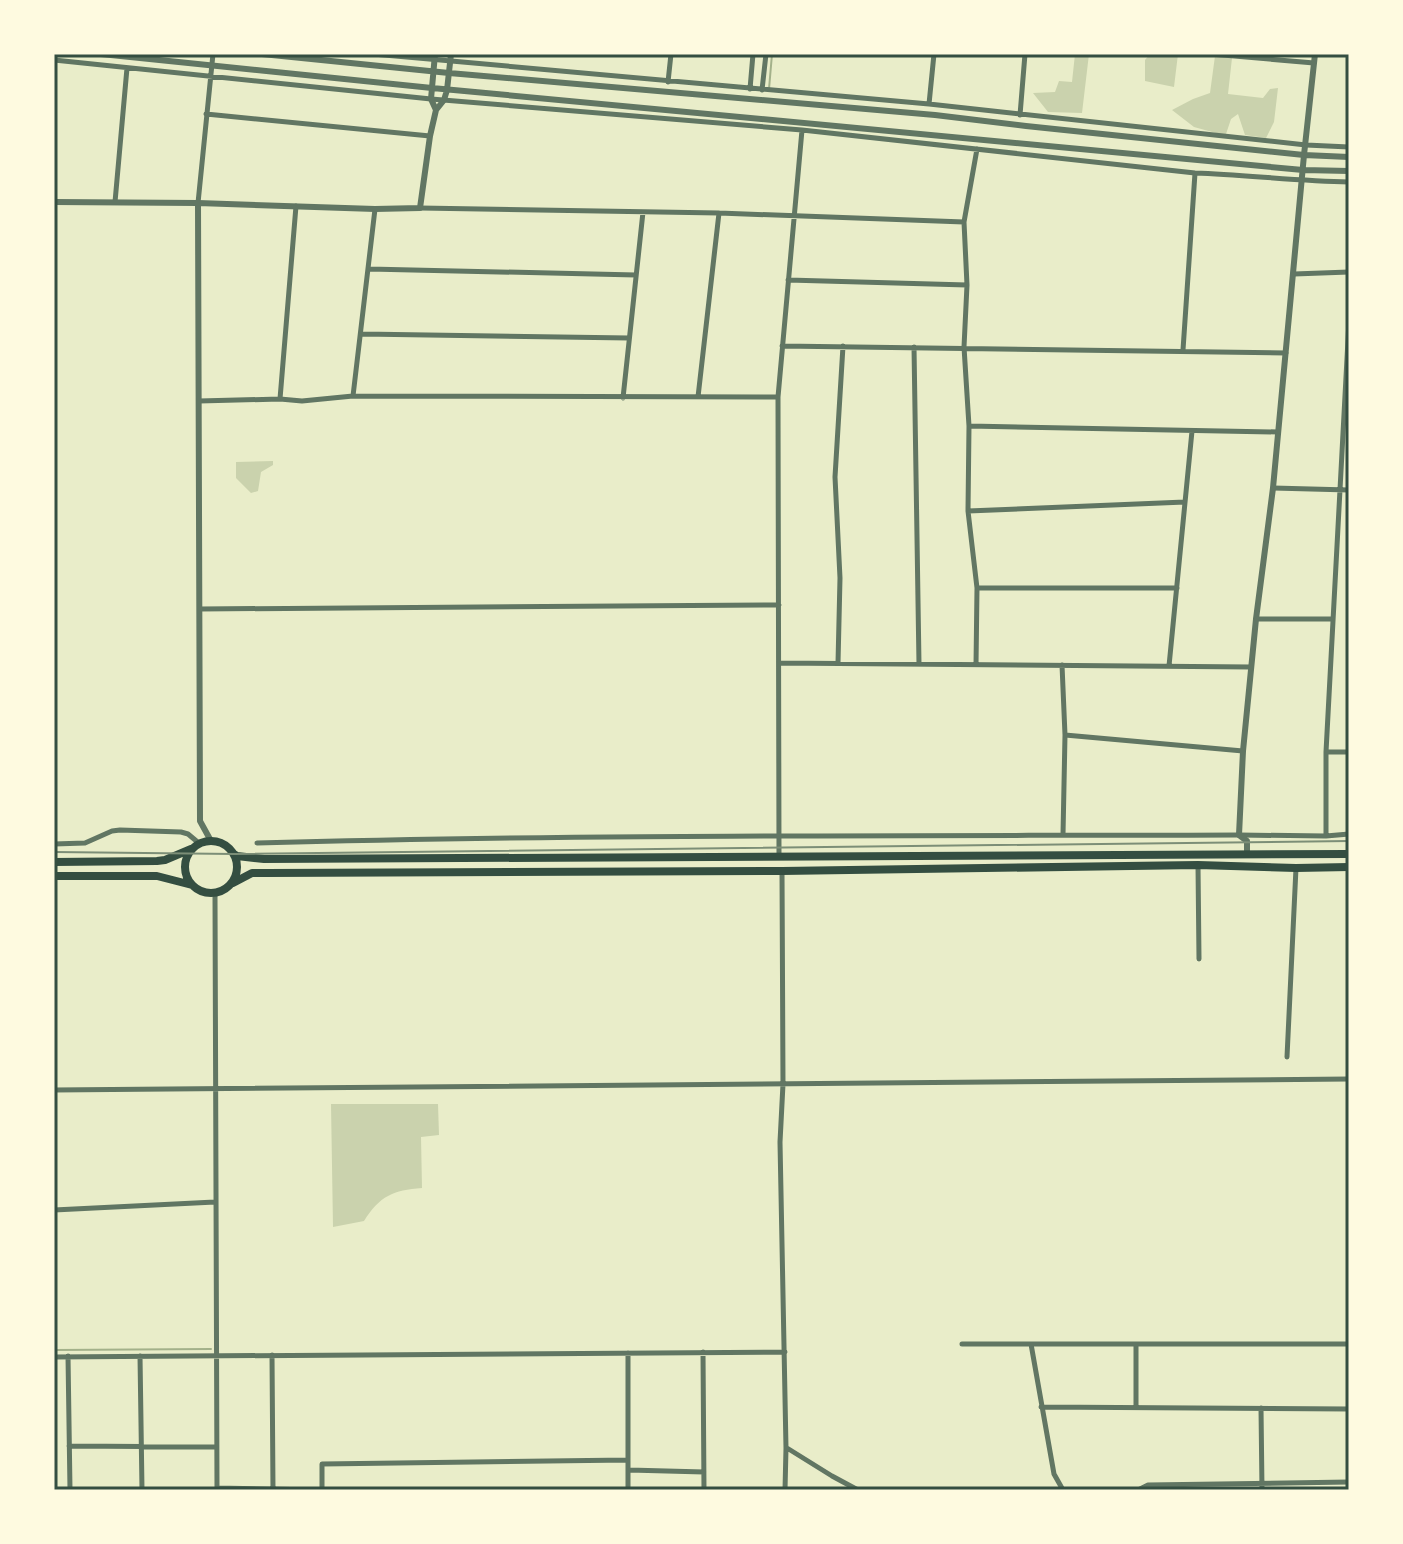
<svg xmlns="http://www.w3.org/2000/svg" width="1403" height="1544" font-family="Poppins,sans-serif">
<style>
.green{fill:#cad2ad}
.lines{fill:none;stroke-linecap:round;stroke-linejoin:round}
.stream{stroke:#a3b18a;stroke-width:2}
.minor{stroke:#617663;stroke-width:5}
.tertiary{stroke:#617663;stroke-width:6}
.trunk{stroke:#344e41;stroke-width:8}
.rail{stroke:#7c8e77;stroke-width:2}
.neatline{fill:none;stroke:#344e41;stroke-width:3}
</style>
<rect width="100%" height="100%" fill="#e9edc9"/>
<path class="green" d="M1075,54H1089L1082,113L1048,112L1033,93L1055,92L1059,81L1072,82Z
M1150,54H1178L1174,87L1145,81V60Z
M1215,56L1232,58L1228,94L1263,98L1270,89L1278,88L1274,122L1266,138L1245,135L1238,114L1231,119L1226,134L1223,135L1194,127L1172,110L1193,99L1210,93Z
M273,461V465L261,472L258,491L251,493L236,478V462Z
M331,1104H438L439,1135L421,1137L422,1188C393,1190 380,1196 364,1221L333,1227Z"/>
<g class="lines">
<path class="stream" d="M769,89L772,54
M55,1350L211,1349"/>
<path class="minor" d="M373,54L929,104L1306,145L1349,147
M1211,54L1314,63
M54,60L431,99L802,130L1195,173C1247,175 1297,181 1349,182
M668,82L671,54
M750,89L753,54
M762,90L766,54
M929,104L934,54
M206,114L430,136
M1020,115L1025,54
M115,202L127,68
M198,203L213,54
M420,208L719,213L964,222
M369,269L636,275
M1294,274L1349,272
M788,280L967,285
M362,334L629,338
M782,346L1286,353
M914,347L919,664
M1183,350L1195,173
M353,396L375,209
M698,397L719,213
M623,398L643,212
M280,399L296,206
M199,401L280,399L302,401L353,396L778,397
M969,426L1278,432
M1273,488L1349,490
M968,511L1185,502
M977,588H1177
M200,609L779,605
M1256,619H1332
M779,663L1251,667
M838,663L840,578L835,477L843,346
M976,665L977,588L968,511L969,426L964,347L967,285L964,222L977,149
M1062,665L1065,735L1063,835
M1169,666L1192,431
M1065,735L1243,751
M1326,752H1349
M1326,836V752L1349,321
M257,843C584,834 911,836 1239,835L1326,836L1349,834
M54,844L85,843L112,831L120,830L181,832L188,834L200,844
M779,856L778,397L802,130
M1198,865L1199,959
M782,872L783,1084L780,1142L786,1448L785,1490
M215,894L217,1490
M1287,1057L1296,868
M54,1090L1349,1079
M54,1210L215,1202
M962,1344H1349
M1031,1344L1054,1474L1063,1490
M1136,1344V1407
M703,1352L704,1490
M628,1353V1490
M272,1355L273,1490
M68,1356L70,1490
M140,1356L142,1490
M54,1357L785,1352
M1041,1407L1349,1409
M1261,1408L1262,1490
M69,1446L217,1447
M787,1448L832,1476L858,1490
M629,1470L704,1472
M217,1488L315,1490
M322,1490V1464L628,1460
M1138,1490L1148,1485L1349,1482"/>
<path class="tertiary" d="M101,54L432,88L1303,170L1349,171
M262,54L449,73L935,115L1026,126L1304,155L1349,157
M435,54L431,99L436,110
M54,202L198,203L375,209L420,208L430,136L436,110L444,100L447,90L451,54
M198,203L200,821L211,841
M1247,855V841L1239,835L1243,751L1256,619L1273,488L1304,155L1315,54"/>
<path class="trunk" d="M185 867a26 26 0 1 1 52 0a26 26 0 1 1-52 0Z
M234,854L237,856L264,859L1349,854
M54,862L157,861L165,860L191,849
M54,876H157L192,885
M233,883L252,873H267L782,871L1198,865L1296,868L1349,867"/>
<path class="rail" d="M54,852L234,854L1349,841"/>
</g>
<rect width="1403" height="1544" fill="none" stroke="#fefae0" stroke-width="112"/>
<rect x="56" y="56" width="1291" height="1432" class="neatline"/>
</svg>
